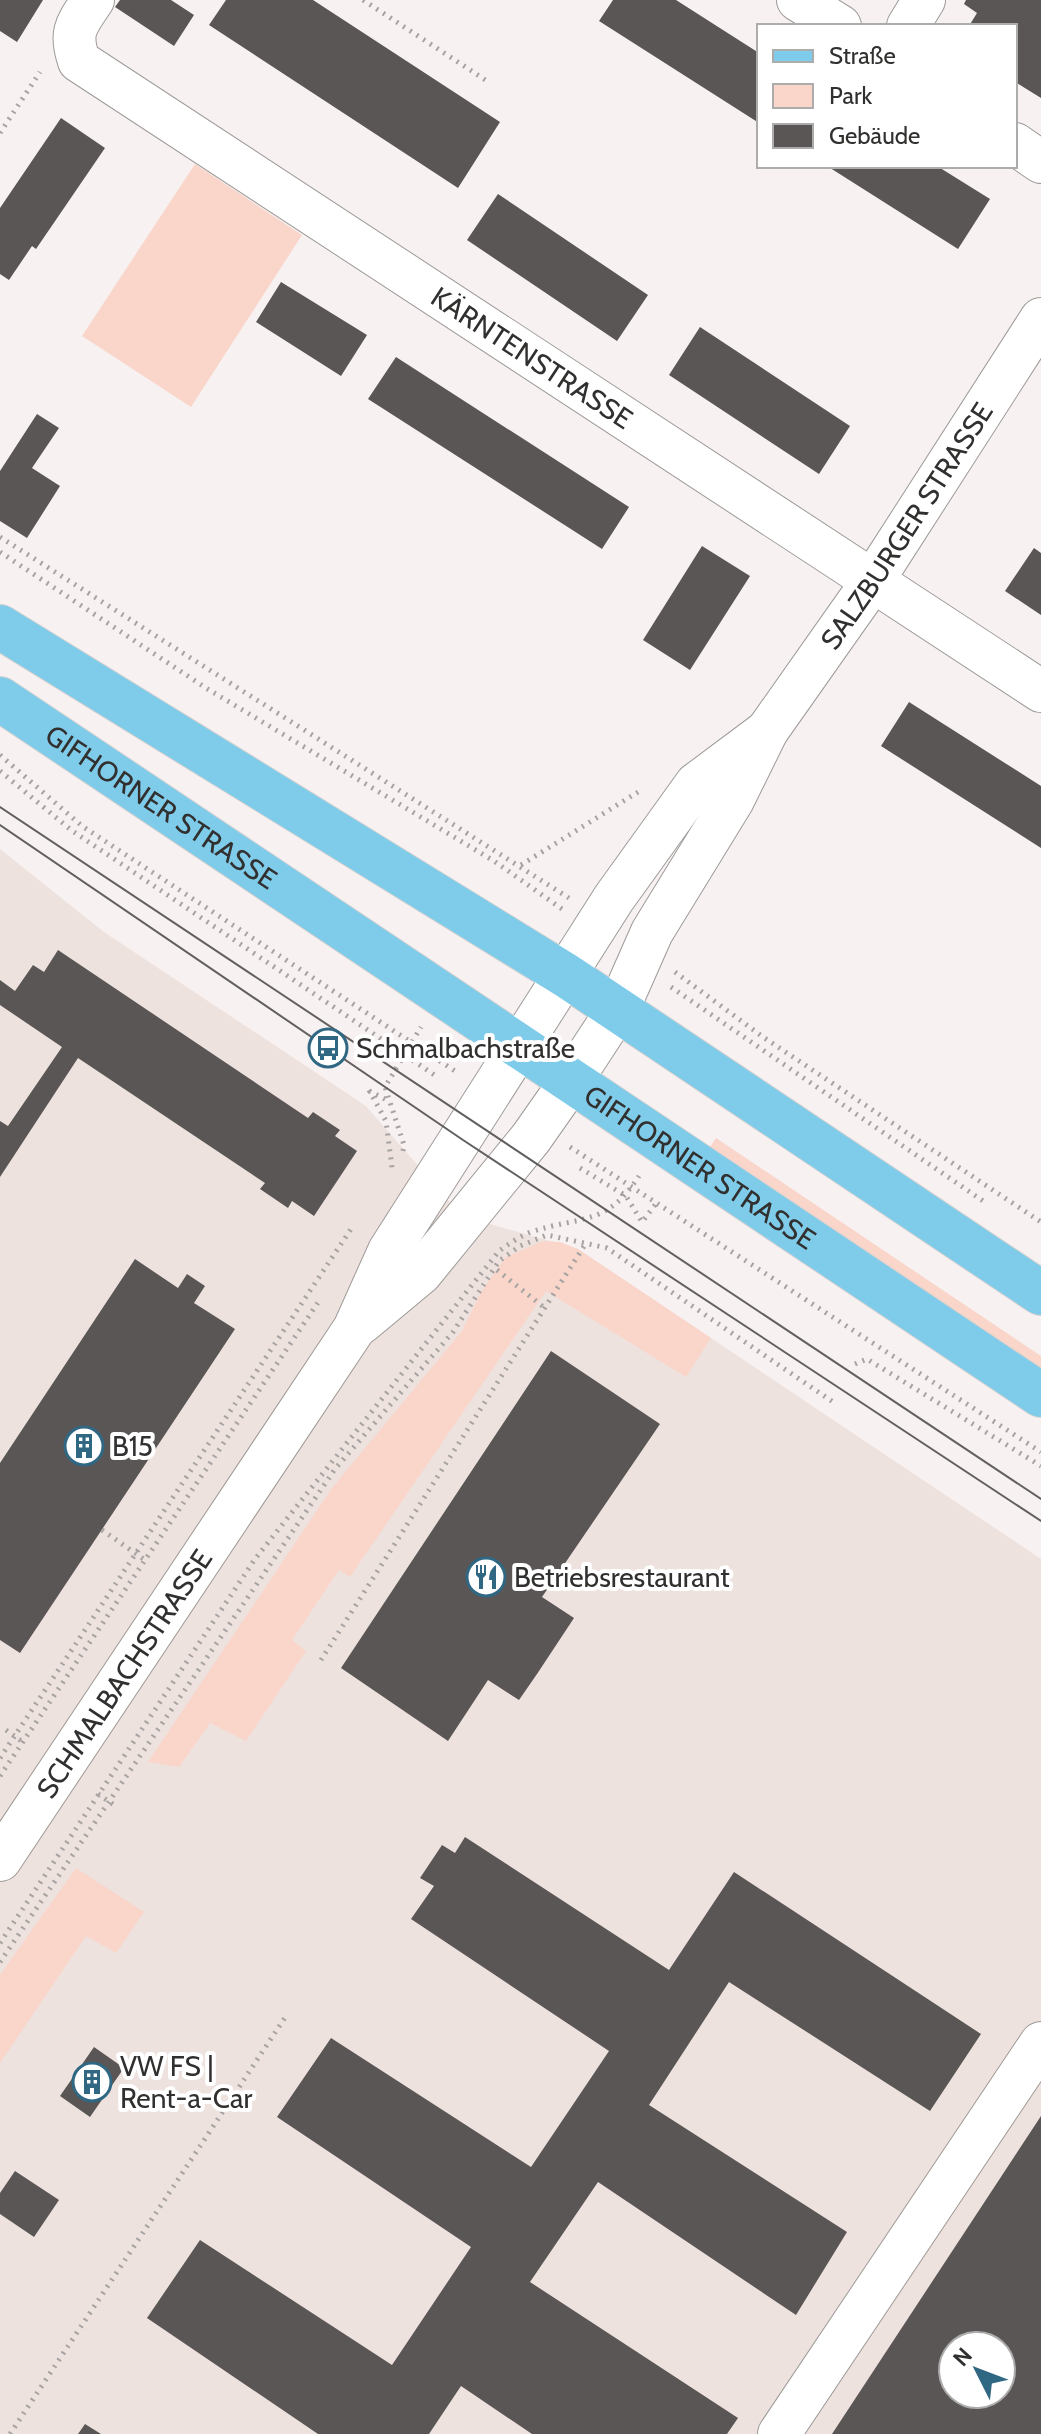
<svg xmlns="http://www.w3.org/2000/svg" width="1041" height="2434" font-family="Cabin,sans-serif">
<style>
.built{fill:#eee2de;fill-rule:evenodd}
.green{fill:#f9d5ca}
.building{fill:#5a5655;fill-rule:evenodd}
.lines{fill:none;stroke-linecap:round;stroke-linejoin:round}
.minor-casing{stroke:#9d9a98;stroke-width:44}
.major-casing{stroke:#d2d1d1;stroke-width:46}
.path{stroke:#a7a3a2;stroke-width:5;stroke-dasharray:2 6;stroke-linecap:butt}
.minor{stroke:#fff;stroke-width:42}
.major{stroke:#7fcbea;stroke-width:44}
.tram{stroke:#62605f;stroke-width:2}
.labels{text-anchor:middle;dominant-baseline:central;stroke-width:8;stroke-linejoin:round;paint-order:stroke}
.street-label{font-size:28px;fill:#31302f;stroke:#fff}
.poi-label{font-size:28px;fill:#31302f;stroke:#fff;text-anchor:start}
</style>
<rect width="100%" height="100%" fill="#f7f2f1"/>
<path class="built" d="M0,849L104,932L366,1106L462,1216L578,1249L1041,1559V2434H0ZM953,2346H1001V2394H953Z"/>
<path class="green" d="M195,164L302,235L191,407L82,336Z
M716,1138L1041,1356V1368L710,1147Z
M543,1241L560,1242L578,1249L711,1338L686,1377L546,1291L350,1577L339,1570L292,1640L306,1651L246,1741L210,1723L179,1767L148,1762L332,1488L462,1331L481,1292L506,1257Z
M76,1868L144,1912L116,1953L86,1936L0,2063V1975Z"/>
<path class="building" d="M0,0H43L17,42L0,31Z
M120,0H171L194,15L174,46L115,7Z
M226,0H313L500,122L458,188L209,25Z
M613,0H676L759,53V123L599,21Z
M966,0H1041V98L1015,82V26H969L977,13L964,4Z
M61,118L105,148L36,249L32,246L9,280L0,274V208Z
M827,166H937L990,199L958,249Z
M498,194L648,295L617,341L467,240Z
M281,282L367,335L341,376L256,322Z
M700,327L850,426L819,474L669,375Z
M396,357L629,507L602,549L368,399Z
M37,414L59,428L32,468L60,486L27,538L0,521V471Z
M702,546L750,576L690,670L643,640Z
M1034,548L1041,553V615L1005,591Z
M909,702L1041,786V848L881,746Z
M58,950L308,1118L313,1112L340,1130L335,1136L357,1151L314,1216L292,1201L288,1208L260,1189L265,1183L78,1058L0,1177V1121L8,1126L62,1047L0,1005V980L15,991L33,965L44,972Z
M135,1259L178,1288L187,1274L205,1286L194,1303L235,1329L20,1653L0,1640V1463Z
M551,1351L660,1424L542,1597L574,1618L537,1674L519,1700L488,1680L448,1741L341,1668Z
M465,1837L669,1970L734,1872L981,2034L930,2111L729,1982L649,2105L847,2232L796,2315L598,2182L530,2282L738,2418L727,2434H532L461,2386L429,2434H318L147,2318L200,2240L392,2365L471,2247L277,2117L331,2038L531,2167L609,2051L411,1919L434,1886L420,1878L442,1845L455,1853Z
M94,2047L124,2068L90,2117L60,2096Z
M1041,2116V2434H832ZM953,2346H1001V2394H953Z
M15,2171L59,2200L34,2237L0,2214V2193Z
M85,2424L101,2434H78Z"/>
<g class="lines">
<g class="minor-casing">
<g id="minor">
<path id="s1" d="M93,0C76,25 69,32 79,61L1041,691"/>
<path d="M798,0L840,26"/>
<path d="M908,26L924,0"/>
<path d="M1015,144L1041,162"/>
<path id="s2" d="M361,1323L421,1273L531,1138L571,1081L618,1009L652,932L733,800L767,731L872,582L1041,319"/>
<path id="s3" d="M0,1860L354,1329L389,1251L614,898L696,784L767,731"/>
<path d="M779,2434L1041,2043"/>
</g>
</g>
<g class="major-casing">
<g id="major">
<path d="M0,627L567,976L1041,1293"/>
<path id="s4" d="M0,699L1041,1395"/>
</g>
</g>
<path class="path" d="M363,0L487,81
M0,133L40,72
M0,537L569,898
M0,552L206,688L494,861L562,909
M0,755L82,826L458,1073
M0,771L71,830L439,1078
M521,865L638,792
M675,972L763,1037L1041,1222
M671,987L983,1201
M369,1090L386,1121L392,1168
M369,1091L387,1100
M570,1147L1041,1452
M403,1151L404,1145L385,1087L421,1027
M580,1168L626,1196L642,1222L658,1201
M497,1270L546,1309
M855,1364L867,1359L1041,1466
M102,1530L145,1560
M321,1660L586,1243
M6,1730L24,1743
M0,1758L353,1226
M0,1776L321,1298
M98,1794L117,1807
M0,1943L255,1559L499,1251C509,1244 520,1236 531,1232C582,1215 606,1227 639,1176
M0,1962L335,1469L453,1332L499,1261L520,1246L547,1235L607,1248L833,1402
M10,2434L286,2016"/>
<use href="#minor" class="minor"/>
<use href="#major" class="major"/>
<path class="tram" d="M0,807L1041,1499
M0,825L463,1140L1041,1521"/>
</g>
<defs>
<g id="bus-ring" transform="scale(2)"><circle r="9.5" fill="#fff" stroke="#306782" stroke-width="1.5"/><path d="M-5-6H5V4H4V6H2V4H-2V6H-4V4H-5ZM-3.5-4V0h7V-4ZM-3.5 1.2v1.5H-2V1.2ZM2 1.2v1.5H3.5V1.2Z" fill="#306782"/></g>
<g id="building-ring" transform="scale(2)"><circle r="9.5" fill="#fff" stroke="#306782" stroke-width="1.5"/><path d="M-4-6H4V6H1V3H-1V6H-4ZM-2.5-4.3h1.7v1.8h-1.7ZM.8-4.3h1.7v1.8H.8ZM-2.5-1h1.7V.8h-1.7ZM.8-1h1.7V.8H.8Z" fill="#306782"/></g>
<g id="restaurant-ring" transform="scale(2)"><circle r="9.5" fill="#fff" stroke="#306782" stroke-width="1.5"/><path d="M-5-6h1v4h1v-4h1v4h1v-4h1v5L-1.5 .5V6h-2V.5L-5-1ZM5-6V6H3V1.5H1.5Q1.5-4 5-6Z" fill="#306782"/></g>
</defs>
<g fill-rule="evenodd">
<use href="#bus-ring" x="328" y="1048"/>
<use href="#building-ring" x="84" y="1446"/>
<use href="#restaurant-ring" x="486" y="1577"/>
<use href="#building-ring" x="92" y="2082"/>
</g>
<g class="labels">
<g class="street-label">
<text stroke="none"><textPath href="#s1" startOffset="608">KÄRNTENSTRASSE</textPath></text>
<text stroke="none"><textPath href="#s2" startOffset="972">SALZBURGER STRASSE</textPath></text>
<text stroke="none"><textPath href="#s4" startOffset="194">GIFHORNER STRASSE</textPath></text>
<text stroke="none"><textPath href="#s4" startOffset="842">GIFHORNER STRASSE</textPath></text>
<text stroke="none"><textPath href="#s3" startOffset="224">SCHMALBACHSTRASSE</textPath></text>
</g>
<g class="poi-label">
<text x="356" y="1048">Schmalbachstraße</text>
<text x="112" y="1446">B15</text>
<text x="514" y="1577">Betriebsrestaurant</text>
<text x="120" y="2066">VW FS |<tspan x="120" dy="32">Rent-a-Car</tspan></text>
</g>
</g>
<rect x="757" y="24" width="260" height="144" fill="#ffffff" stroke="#adacac" stroke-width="2"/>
<rect x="773" y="50" width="40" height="12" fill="#7fcbea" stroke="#adacac" stroke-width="2"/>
<text x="829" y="64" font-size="24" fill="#31302f">Straße</text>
<rect x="773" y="84" width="40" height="24" fill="#f9d5ca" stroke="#adacac" stroke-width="2"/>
<text x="829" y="104" font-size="24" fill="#31302f">Park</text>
<rect x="773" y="124" width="40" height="24" fill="#5a5655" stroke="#adacac" stroke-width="2"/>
<text x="829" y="144" font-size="24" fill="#31302f">Gebäude</text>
<g transform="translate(977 2370) rotate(312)"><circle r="38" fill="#ffffff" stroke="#adacac" stroke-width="2"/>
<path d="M0-6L14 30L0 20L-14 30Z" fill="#306782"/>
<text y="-12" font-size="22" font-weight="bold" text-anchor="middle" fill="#31302f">N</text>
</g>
</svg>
